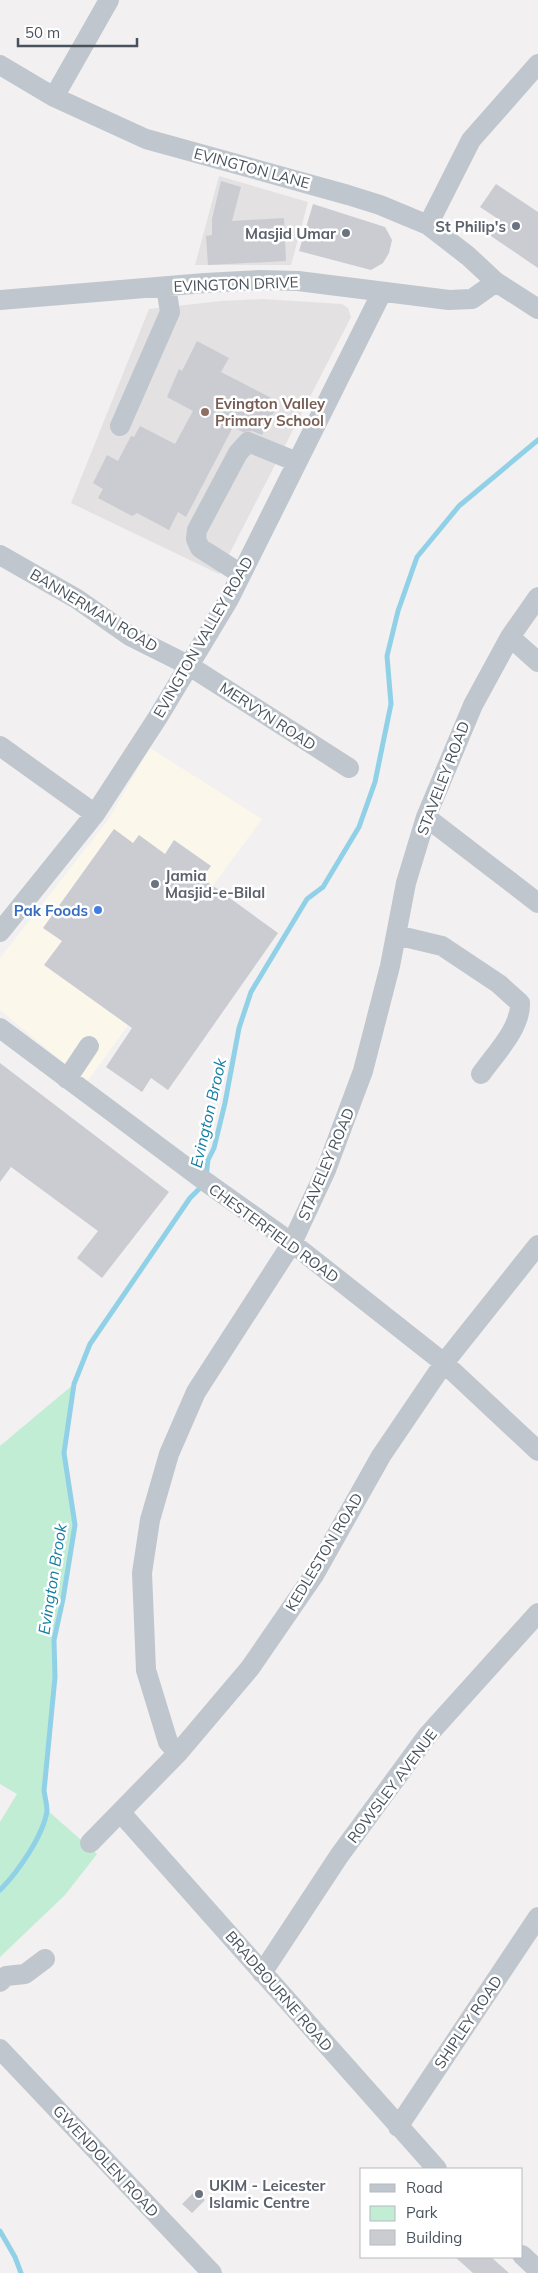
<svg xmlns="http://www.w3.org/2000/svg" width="538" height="2273" font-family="Mulish,sans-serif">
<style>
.commercial{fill:#fbf7ea}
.education{fill:#e3e1e1}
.green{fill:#c1edd4}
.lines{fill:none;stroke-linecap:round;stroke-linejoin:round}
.stream{stroke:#91d1e7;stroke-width:5}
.building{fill:#caccd2}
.minor{stroke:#bfc6cd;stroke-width:20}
.worship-dot{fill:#6b7280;stroke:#fff;stroke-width:2}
.education-dot{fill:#8d6e63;stroke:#fff;stroke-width:2}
.shop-dot{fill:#3f7fe0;stroke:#fff;stroke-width:2}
.labels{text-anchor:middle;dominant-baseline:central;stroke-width:5;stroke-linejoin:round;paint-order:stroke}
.street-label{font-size:15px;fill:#49525c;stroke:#fff}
.worship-label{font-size:15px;font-weight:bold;fill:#5b616d;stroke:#fff;text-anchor:end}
.education-label{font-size:15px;font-weight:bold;fill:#785e54;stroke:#fff;text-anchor:start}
.shop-label{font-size:15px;font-weight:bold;fill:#366cbe;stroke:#fff;text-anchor:end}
.water-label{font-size:16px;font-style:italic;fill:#157fa2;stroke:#fff}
</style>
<rect width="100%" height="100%" fill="#f2f0f0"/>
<path class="commercial" d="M150,748L262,819L175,937L186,945L87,1082L0,1010V958L108,820Z"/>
<path class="education" d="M219,176L308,202L291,265H195Z
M263,299L342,304L348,308L351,317L219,574L71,503L149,309L221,301Z"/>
<path class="green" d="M74,1384L64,1453L75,1525L63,1599L54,1640L55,1677L44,1792L47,1810L97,1854L65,1895L0,1957V1822L17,1794L0,1784V1446Z"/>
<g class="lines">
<path class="stream" d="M206,1177L208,1160L214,1148L225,1103L239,1028L251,992L307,899L323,887L359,827L375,782L391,704L387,656L398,611L417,557L459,506L538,440
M0,1890C18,1872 43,1836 47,1811C47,1805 45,1797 44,1791L55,1677L54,1640L63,1599L75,1525L64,1453L74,1384L90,1344L190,1198L204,1184
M0,2231L15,2257L21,2273"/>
</g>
<path class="building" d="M221,181L241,187L232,221L284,218L286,261L208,265L206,236L212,235V219Z
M496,184L538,212V268L488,234L498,219L480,207Z
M313,204L385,227L392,240L389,253L383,263L371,270L299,251Z
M197,341L229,358L221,372L279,402L262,435L252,431L243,432L233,427L186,517L178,512L169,530L137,513L132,516L98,498L103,489L93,483L107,455L118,461L131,436L134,437L140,426L175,444L193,411L167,397L179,369L182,371Z
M114,829L133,843L139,835L165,854L174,840L211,866L202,878L278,933L168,1090L151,1078L142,1092L106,1067L132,1028L44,965L62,941L43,928Z
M0,1063L169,1192L102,1278L77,1258L98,1231L11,1167L0,1182Z
M195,2191L205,2200L192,2213L182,2204Z
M455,2257H491L509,2273H473Z"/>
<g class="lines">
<path class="minor" d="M0,65L54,97L146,139L348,195L380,205L428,225L468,256L496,282L538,309
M54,97L109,0
M428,225L471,140L538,64
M0,300L205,283L259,280L298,281L449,300L472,299L496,282
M120,426L170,312L166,287
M0,555L77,599L130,636L188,665L349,768
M241,574L200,548L196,539L197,530L238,453L248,442L297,462
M510,637L538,662
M0,746L95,814
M426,817L538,903
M0,932L95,814L158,717L229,599L382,292
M396,935L442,946L499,984L520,1003C521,1028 495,1054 481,1074
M0,1028L206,1182L292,1243L444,1363L538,1451
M67,1079L89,1046
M178,1753L168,1742L146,1670L142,1573L150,1520L169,1454L196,1392L292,1243L326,1170L363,1071L390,966L406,883L426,817L473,705L510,637L538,597
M121,1813L437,2169
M90,1843L178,1753L250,1668L314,1575L381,1456L444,1363L538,1245
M262,1973L339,1856L427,1736L538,1613
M0,1982L6,1976L25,1974L45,1959
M0,2049L212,2273
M398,2127L538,1917
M522,2255L538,2270"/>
</g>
<g class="worship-dot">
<circle cx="516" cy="226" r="5"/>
<circle cx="346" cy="233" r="5"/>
<circle cx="155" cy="884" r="5"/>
<circle cx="199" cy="2194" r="5"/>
</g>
<circle class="education-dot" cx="205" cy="412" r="5"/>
<circle class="shop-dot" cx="98" cy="910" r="5"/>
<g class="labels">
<g class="street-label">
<text transform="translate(252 168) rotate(15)">EVINGTON LANE</text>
<text transform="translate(236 284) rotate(-2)">EVINGTON DRIVE</text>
<text transform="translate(94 610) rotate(31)">BANNERMAN ROAD</text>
<text transform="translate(203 637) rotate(-60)">EVINGTON VALLEY ROAD</text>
<text transform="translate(268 716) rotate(33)">MERVYN ROAD</text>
<text transform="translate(443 778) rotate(-69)">STAVELEY ROAD</text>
<text transform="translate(326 1164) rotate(-67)">STAVELEY ROAD</text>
<text transform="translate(274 1233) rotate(36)">CHESTERFIELD ROAD</text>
<text transform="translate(324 1552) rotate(-59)">KEDLESTON ROAD</text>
<text transform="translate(392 1786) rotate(-53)">ROWSLEY AVENUE</text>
<text transform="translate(279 1991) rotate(49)">BRADBOURNE ROAD</text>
<text transform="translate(468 2022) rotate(-56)">SHIPLEY ROAD</text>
<text transform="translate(106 2161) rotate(47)">GWENDOLEN ROAD</text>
</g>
<g class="worship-label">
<text x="506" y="226">St Philip's</text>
<text x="336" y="233">Masjid Umar</text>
<text x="165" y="875" text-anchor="start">Jamia<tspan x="165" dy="17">Masjid-e-Bilal</tspan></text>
<text x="209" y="2185" text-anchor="start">UKIM - Leicester<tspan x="209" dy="17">Islamic Centre</tspan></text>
</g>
<g class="education-label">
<text x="215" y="403">Evington Valley<tspan x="215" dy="17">Primary School</tspan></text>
</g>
<g class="shop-label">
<text x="88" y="910">Pak Foods</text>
</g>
<g class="water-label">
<text transform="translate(208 1113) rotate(-77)">Evington Brook</text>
<text transform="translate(52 1579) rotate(-81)">Evington Brook</text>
</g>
</g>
<rect x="360" y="2168" width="162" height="90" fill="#ffffff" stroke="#b6babe"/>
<rect x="370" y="2184" width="25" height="8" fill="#bfc6cd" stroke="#b6babe"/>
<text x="406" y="2193" font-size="15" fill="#49525c">Road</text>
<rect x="370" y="2206" width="25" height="15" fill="#c1edd4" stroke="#b6babe"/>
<text x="406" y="2218" font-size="15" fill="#49525c">Park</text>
<rect x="370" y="2230" width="25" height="15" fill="#caccd2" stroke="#b6babe"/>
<text x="406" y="2243" font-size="15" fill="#49525c">Building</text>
<path d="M18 38v8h119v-8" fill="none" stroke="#49525c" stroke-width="2.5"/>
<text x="25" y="38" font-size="15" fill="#49525c" stroke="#ffffff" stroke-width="4" paint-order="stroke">50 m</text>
</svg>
